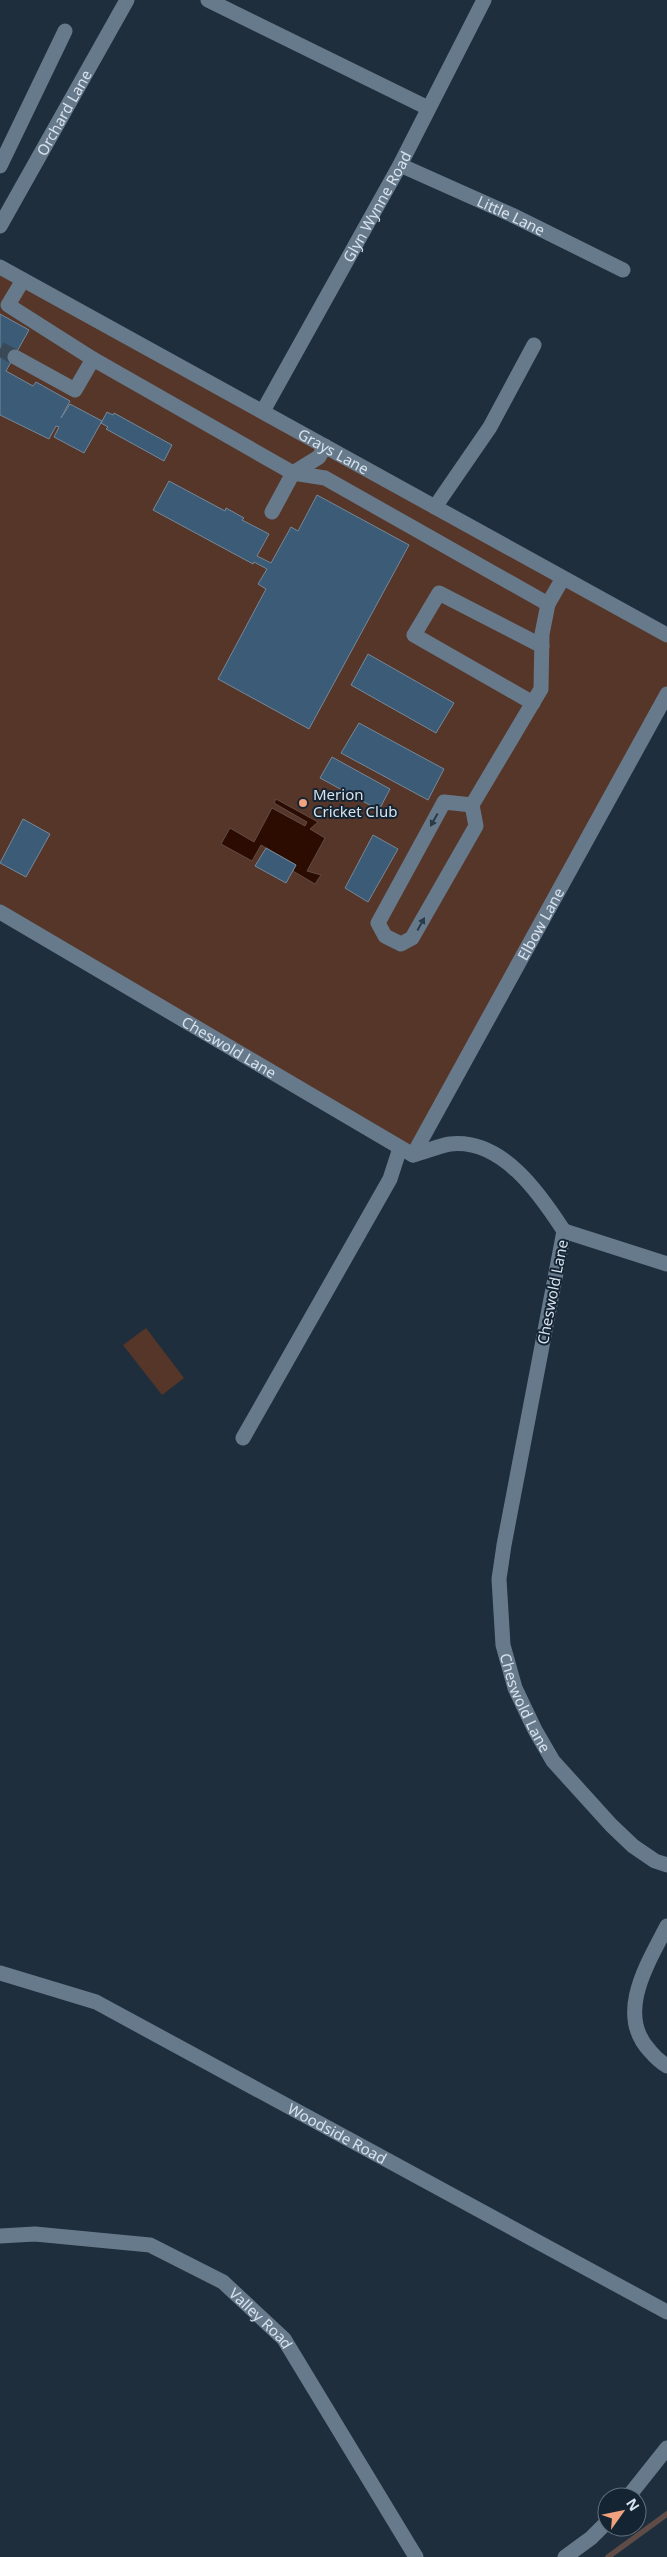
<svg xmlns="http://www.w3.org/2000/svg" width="667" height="2557" font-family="'Noto Sans',sans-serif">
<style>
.green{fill:#563628}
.water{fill:#2c0c00;stroke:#5f4c47}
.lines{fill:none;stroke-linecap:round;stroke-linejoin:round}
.stream{stroke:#5f4c47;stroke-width:5.5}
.building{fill:#3b5b77;stroke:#74889a}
.minor-tunnel{stroke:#3a4957;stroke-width:15;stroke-dasharray:15 8;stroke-linecap:butt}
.minor{stroke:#677a8c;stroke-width:15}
.oneway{fill:#293a49}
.poi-dot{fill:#f1a17d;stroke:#142433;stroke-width:2}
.labels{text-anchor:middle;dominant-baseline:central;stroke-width:4;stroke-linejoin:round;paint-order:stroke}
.street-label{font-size:15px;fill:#d7e2ec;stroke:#142433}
.poi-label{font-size:15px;fill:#d7e2ec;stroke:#142433;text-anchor:start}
</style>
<rect width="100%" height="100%" fill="#1e2e3d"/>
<path class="green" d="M0,270L667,635V694L413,1155L0,912Z
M146,1328L184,1378L162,1395L123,1345Z"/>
<path class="water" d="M276,799L318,822L310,829L325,838L307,871L321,875L315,884L293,871L296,865L261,845L252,861L221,844L230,828L254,842L272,808L305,826L307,822L274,803Z"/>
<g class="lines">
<path class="stream" d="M608,2557L667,2514"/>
</g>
<path class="building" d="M0,314L29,330L6,371L33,386L36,382L70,401L61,418L70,404L102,421L84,453L54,437L59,427L56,426L49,439L0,415Z
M107,412L113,415L114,413L172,445L164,461L106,429L108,427L101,423Z
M169,481L225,511L226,508L244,518L242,520L269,534L257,556L271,563L291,527L298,531L317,495L409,545L309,729L218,679L266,589L258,584L267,569L254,562L253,564L153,510Z
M368,654L454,703L436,733L351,685Z
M359,723L444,769L428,800L341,753Z
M332,757L390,789L379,810L320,778Z
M23,819L50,834L26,877L0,863Z
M373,835L398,849L368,902L345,888Z
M266,848L296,865L286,883L255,866Z"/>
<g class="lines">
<path class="minor-tunnel" d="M0,349L15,357"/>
<g class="minor">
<path d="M208,0L428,108"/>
<path id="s1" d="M400,165L512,215L623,270"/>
<path d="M0,166L65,31"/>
<path id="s2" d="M0,226L127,0"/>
<path id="s3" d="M0,267L667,635"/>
<path d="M15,357L75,390L93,359L8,305L23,280"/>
<path d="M93,359L293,473L272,512"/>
<path id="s4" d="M263,411L400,165L484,0"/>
<path d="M293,473L325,478L548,604"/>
<path d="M293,473L319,457L325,446"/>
<path d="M435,507L490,427L534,345"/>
<path d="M533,703L414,635L439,593L542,646"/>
<path d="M472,805L444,802L378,923L385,936L401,944L412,938L476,826L472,805L541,689L542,634L548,604L563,578"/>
<path id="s5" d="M0,912L413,1155C425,1152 438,1146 450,1144C502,1138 540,1194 564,1231L504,1545L499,1579L503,1645L515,1688L535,1730L553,1761L611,1825L633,1846L655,1861L667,1865"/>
<path id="s6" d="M413,1155L667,694"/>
<path d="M564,1231L667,1264"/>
<path d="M243,1438L390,1179L400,1148"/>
<path d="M667,1926C648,1963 615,2014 650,2051C655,2057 660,2062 667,2066"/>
<path id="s7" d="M0,1973L96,2002L667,2312"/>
<path id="s8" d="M0,2236L35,2234L150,2245L223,2282L284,2339L416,2557"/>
<path d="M628,2497L667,2448"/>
<path d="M565,2557L591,2538L607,2522"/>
</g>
</g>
<defs><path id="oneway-solid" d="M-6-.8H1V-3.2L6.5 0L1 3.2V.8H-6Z" transform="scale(1.25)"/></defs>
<g class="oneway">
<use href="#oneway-solid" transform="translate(434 820) rotate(119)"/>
<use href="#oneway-solid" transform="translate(421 924) rotate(-61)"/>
</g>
<circle class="poi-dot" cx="303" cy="803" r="5"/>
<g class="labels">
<g class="street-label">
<text stroke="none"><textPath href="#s2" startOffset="130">Orchard Lane</textPath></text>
<text stroke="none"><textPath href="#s4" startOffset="234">Glyn Wynne Road</textPath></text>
<text stroke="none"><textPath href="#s1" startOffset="122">Little Lane</textPath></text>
<text stroke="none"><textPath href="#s3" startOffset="381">Grays Lane</textPath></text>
<text stroke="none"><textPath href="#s6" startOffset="264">Elbow Lane</textPath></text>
<text stroke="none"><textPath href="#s5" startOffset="266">Cheswold Lane</textPath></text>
<text transform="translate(552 1292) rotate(-79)">Cheswold Lane</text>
<text stroke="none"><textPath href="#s5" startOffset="1151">Cheswold Lane</textPath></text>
<text stroke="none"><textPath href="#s7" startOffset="375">Woodside Road</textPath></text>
<text stroke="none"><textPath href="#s8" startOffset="285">Valley Road</textPath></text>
</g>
<g class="poi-label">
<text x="313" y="794">Merion<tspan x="313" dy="17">Cricket Club</tspan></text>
</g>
</g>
<g transform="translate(622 2512) rotate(57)"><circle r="24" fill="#142433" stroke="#62707d"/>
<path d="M0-4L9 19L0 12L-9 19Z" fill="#f1a17d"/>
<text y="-8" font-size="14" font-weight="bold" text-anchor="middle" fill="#d7e2ec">N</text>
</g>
</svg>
